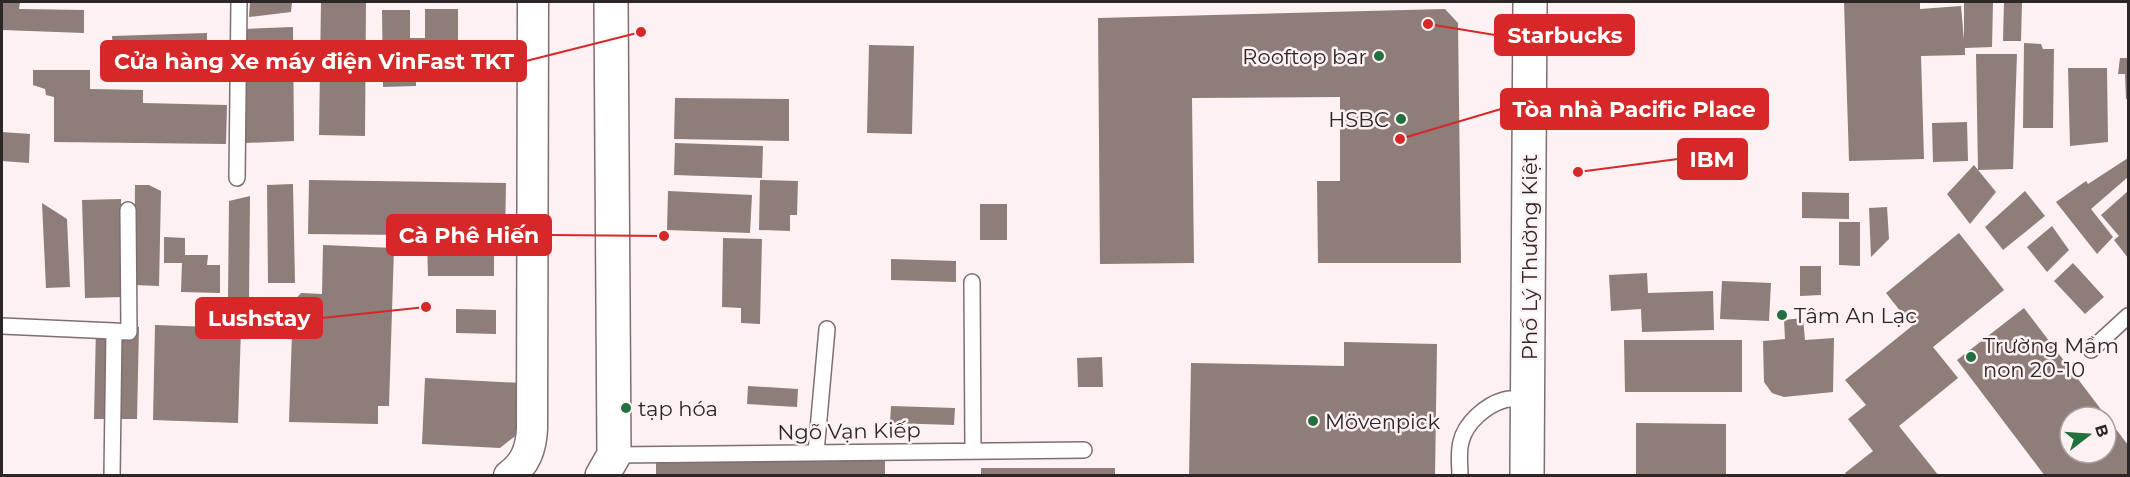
<svg xmlns="http://www.w3.org/2000/svg" width="2130" height="477" font-family="Montserrat,sans-serif">
<style>
.building{fill:#8e7d78;fill-rule:evenodd}
.lines{fill:none;stroke-linecap:round;stroke-linejoin:round}
.lane-casing{stroke:#7f6e70;stroke-width:18}
.street-casing{stroke:#7f6e70;stroke-width:33}
.secondary-casing{stroke:#7f6e70;stroke-width:36}
.lane{stroke:#fff;stroke-width:15}
.street{stroke:#fff;stroke-width:30}
.secondary{stroke:#fff;stroke-width:33}
.poi-dot{fill:#23703f;stroke:#fdf1f3;stroke-width:2}
.labels{text-anchor:middle;dominant-baseline:central;stroke-width:5;stroke-linejoin:round;paint-order:stroke}
.poi-label{font-size:21px;fill:#2d2627;stroke:#fdf1f3;text-anchor:start}
.street-label{font-size:21px;fill:#2d2627;stroke:#fdf1f3}
.leader{fill:none;stroke:#d62828;stroke-width:2}
.callout-dot{fill:#d62828;stroke:#fdf1f3;stroke-width:2}
.callout{fill:#d62828;stroke:#d62828;stroke-width:2}
.callout-label{font-size:22px;text-anchor:middle;font-weight:bold;fill:#fff}
</style>
<rect width="100%" height="100%" fill="#fdf1f3"/>
<path class="building" d="M2,2H20L19,9L84,10V33L2,30Z
M250,2H292L291,12L249,17Z
M321,2H366L365,136L319,135Z
M1844,2H1920V9L1961,6L1964,40V2H1993L1992,47L1965,48V55L1921,56L1924,159L1849,161Z
M2004,2H2022L2021,41H2003Z
M425,9H458V74H416V86L383,87L382,10H410V38H425Z
M1445,9L1458,23L1461,263H1318L1317,181H1340V97L1192,98L1194,263L1100,264L1098,18Z
M293,27L294,141L246,143L244,29Z
M207,33V58L113,49L112,36Z
M2024,43L2041,44L2043,49H2054L2053,128H2023Z
M869,45L914,46L912,134L867,133Z
M1976,54H2017L2013,169L1978,170Z
M2120,58H2128V99H2126L2125,74H2118Z
M2068,68H2107L2108,142L2070,146Z
M33,70H90V89L143,90V103L227,105L226,144L54,142V97L46,95L45,89L33,85Z
M675,98L789,99V141L674,139Z
M1967,122L1968,161L1933,162L1932,123Z
M2,132L30,134L29,163L2,161Z
M675,143L763,146L762,178L674,175Z
M2128,158V177L2091,209L2113,237L2097,254L2056,202L2086,181L2088,184Z
M1974,165L1996,192L1970,224L1947,194Z
M309,180L506,183L505,236L308,234Z
M760,180L798,181L797,215H790V231L759,230Z
M293,184L295,283H268L267,185Z
M135,185H149L161,191L159,286L134,285Z
M668,191L752,195L750,233L667,230Z
M2025,191L2045,216L2003,250L1985,227Z
M2128,191V258L2114,240L2119,236L2101,215Z
M1802,192L1849,193V219L1802,218Z
M250,196L249,298H228L229,201Z
M121,199L124,297L85,298L82,200Z
M42,203L67,219L70,287L46,288Z
M980,204H1007V240H980Z
M1887,207L1889,239L1871,257L1869,208Z
M1839,222H1860V266L1839,265Z
M2052,226L2069,250L2047,272L2027,247Z
M1959,233L2004,290L1933,347L1958,378L1899,426L1939,476H1847L1845,473L1873,451L1848,419L1866,405L1845,380L1912,326L1886,293Z
M164,237L185,238V255H208L207,265H220V293L181,292L182,263H164Z
M723,238L762,239L760,324L741,323V308L722,307Z
M427,239L494,240V276H428Z
M323,245L394,248L389,406H378V424L289,422L293,302L301,293L322,294Z
M891,259L956,261V282L891,280Z
M2073,263L2104,297L2085,314L2054,281Z
M1800,266H1821V295L1800,296Z
M1647,273L1648,293L1713,291L1714,330L1642,332L1641,309L1611,311L1609,275Z
M1722,281L1771,283L1769,321L1720,319Z
M2024,308L2128,445V476H2045L1957,360ZM2070,417H2106V453H2070Z
M456,309L496,310V334L456,333Z
M1803,318L1805,340L1834,338L1833,392L1784,397L1772,393L1764,382L1763,341L1785,339L1784,320Z
M155,325L241,328L238,423L153,420Z
M96,326L139,327L137,419H94Z
M1624,340H1742V392H1625Z
M1344,342L1437,344L1435,476H1189L1191,363L1344,366Z
M1102,357L1103,387H1078L1077,358Z
M425,378L522,383L519,433L500,448L422,444Z
M748,386L798,389L797,407L747,404Z
M891,406L955,408L954,425L890,423Z
M1636,423L1726,424V476H1636Z
M885,460V476H656V461Z
M981,468H1115V476H981Z"/>
<g class="lines">
<g class="lane-casing">
<path id="lane" d="M237,178L239,2
M972,282L973,450
M2,326L114,331
M2091,350L2128,316
M816,452L827,329
M614,455L1084,450
M112,476L114,331L129,332L128,210
M1460,476C1460,465 1458,452 1461,442C1465,423 1486,405 1504,400C1512,398 1520,399 1528,399"/>
</g>
<g class="street-casing">
<path id="street" d="M509,476C526,464 531,448 532,429L533,2"/>
</g>
<g class="secondary-casing">
<path id="secondary" d="M602,476L614,455L611,2
M1527,476L1530,2"/>
</g>
<use href="#lane" class="lane"/>
<use href="#street" class="street"/>
<use href="#secondary" class="secondary"/>
</g>
<g class="poi-dot">
<circle cx="1379" cy="56" r="6"/>
<circle cx="1401" cy="119" r="6"/>
<circle cx="1782" cy="315" r="6"/>
<circle cx="1971" cy="357" r="6"/>
<circle cx="626" cy="408" r="6"/>
<circle cx="1313" cy="421" r="6"/>
</g>
<g class="labels">
<g class="poi-label">
<text x="1367" y="56" text-anchor="end">Rooftop bar</text>
<text x="1389" y="119" text-anchor="end">HSBC</text>
<text x="1794" y="315">Tâm An Lạc</text>
<text x="1983" y="345">Trường Mầm<tspan x="1983" dy="24">non 20-10</tspan></text>
<text x="638" y="408">tạp hóa</text>
<text x="1325" y="421">Mövenpick</text>
</g>
<g class="street-label">
<text transform="translate(1529 257) rotate(-90)">Phố Lý Thường Kiệt</text>
<text transform="translate(849 431) rotate(-1)">Ngõ Vạn Kiếp</text>
</g>
</g>
<path class="leader" d="M1428 24L1495 35M641 32L526 61M1400 139L1501 109M1578 172L1678 159M664 236L551 235M426 307L322 318"/>
<g class="callout-dot">
<circle cx="1428" cy="24" r="6"/>
<circle cx="641" cy="32" r="6"/>
<circle cx="1400" cy="139" r="6"/>
<circle cx="1578" cy="172" r="6"/>
<circle cx="664" cy="236" r="6"/>
<circle cx="426" cy="307" r="6"/>
</g>
<g class="callout">
<rect x="1495" y="15" width="139" height="40" rx="6"/>
<rect x="101" y="41" width="425" height="40" rx="6"/>
<rect x="1501" y="89" width="267" height="40" rx="6"/>
<rect x="1678" y="139" width="69" height="40" rx="6"/>
<rect x="387" y="215" width="164" height="40" rx="6"/>
<rect x="196" y="298" width="126" height="40" rx="6"/>
</g>
<g class="callout-label">
<text x="1565" y="43">Starbucks</text>
<text x="314" y="69">Cửa hàng Xe máy điện VinFast TKT</text>
<text x="1634" y="117">Tòa nhà Pacific Place</text>
<text x="1712" y="167">IBM</text>
<text x="469" y="243">Cà Phê Hiến</text>
<text x="259" y="326">Lushstay</text>
</g>
<rect width="2130" height="477" fill="none" stroke="#2d2627" stroke-width="6"/>
<g transform="translate(2088 435) rotate(73)"><circle r="28" fill="#fdf1f3" stroke="#aaa0a1" stroke-width="1.5"/>
<path d="M0-4.5L10 22L0 15L-10 22Z" fill="#23703f"/>
<text y="-9" font-size="16" font-weight="bold" text-anchor="middle" fill="#2d2627">B</text>
</g>
</svg>
